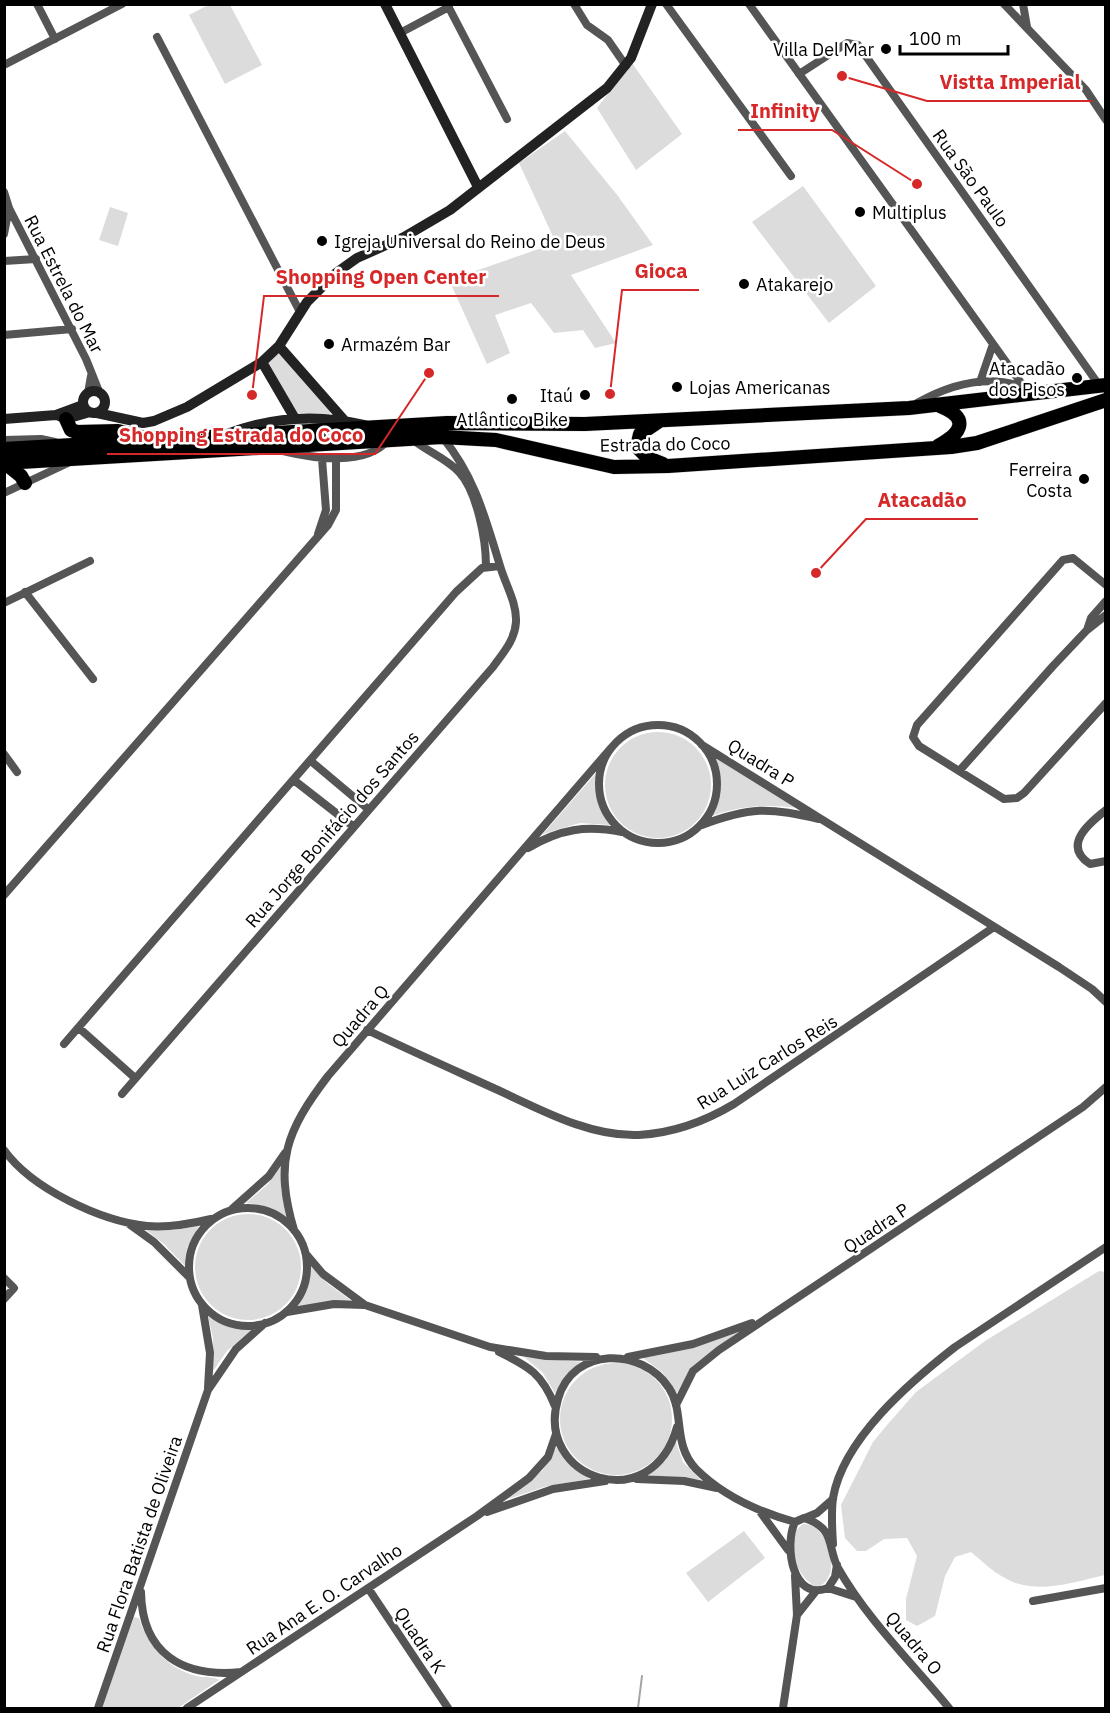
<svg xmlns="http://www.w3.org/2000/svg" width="1110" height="1713" font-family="'IBM Plex Sans',sans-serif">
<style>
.green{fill:#dcdcdc}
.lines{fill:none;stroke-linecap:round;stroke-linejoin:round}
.stream{stroke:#a3a3a3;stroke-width:2}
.highway-casing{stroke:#dbdbdb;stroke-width:15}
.street{stroke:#555;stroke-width:8}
.secondary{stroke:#222;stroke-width:10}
.highway{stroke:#000;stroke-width:14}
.poi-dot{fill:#000;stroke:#fff;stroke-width:2}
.labels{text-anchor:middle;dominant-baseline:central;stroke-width:5;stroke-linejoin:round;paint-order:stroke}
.poi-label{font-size:18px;fill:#000;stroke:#fff;text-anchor:start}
.street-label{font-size:18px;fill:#000;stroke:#fff}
.leader{fill:none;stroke:#d62828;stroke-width:2}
.callout-dot{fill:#d62828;stroke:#fff;stroke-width:2}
.callout-label{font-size:20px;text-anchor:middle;font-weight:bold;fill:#d62828;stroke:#fff;stroke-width:5;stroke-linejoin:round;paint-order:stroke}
</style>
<rect width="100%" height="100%" fill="#fff"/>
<path class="green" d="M210,4L230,5L262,65L225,84L189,15Z
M632,63L682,134L636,170L597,108Z
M565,131L618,196L653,245L571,275L616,343L595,348L583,330L554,333L531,303L495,315L510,353L487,364L449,280L556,243L519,163Z
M803,186L876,286L829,323L752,222Z
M110,207L128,213L118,246L99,240Z
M279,350L332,410L329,415L297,413L266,362Z
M605 785a53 53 0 1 1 106 0a53 53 0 1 1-106 0Z
M713,755L799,808C769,804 739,805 710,817C724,798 722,775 713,755Z
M597,772V798L611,825L580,823L543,834Z
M282,1165L281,1187L286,1217L265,1206L246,1203L267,1185Z
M195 1267a53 53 0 1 1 106 0a53 53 0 1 1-106 0Z
M199,1226L187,1248L185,1266L164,1244L146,1230H175Z
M310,1265L327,1283L350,1300L297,1307L307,1287Z
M1099,1271L1106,1272L1105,1575C1074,1582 1035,1596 1005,1578C993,1572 982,1561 971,1552L955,1557L945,1576L935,1616L917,1626L906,1620V1599L917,1556L907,1538L884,1539L866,1551H857L845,1538L841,1505L873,1442L887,1425L916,1392L985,1341Z
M208,1316L229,1327L251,1330L227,1351L213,1371V1338Z
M739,1331L694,1365L676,1394L662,1372L643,1358L688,1349Z
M524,1357L584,1362L556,1395L543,1373Z
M560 1419a56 56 0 1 1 112 0a56 56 0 1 1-112 0Z
M676,1442L683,1462L701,1480L648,1475L665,1461Z
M558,1445L570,1464L589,1479L544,1487L502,1501L542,1471Z
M803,1524C829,1523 844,1579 817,1587C797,1579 781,1538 803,1524Z
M744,1531L765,1558L708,1602L686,1573Z
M134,1617L139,1618C148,1646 167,1668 196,1676C204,1678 213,1676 219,1680L178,1708H102Z"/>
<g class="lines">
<path class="stream" d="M638,1708L642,1676"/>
<g class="highway-casing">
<path id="highway" d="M66,419L71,430L77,432L118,431L146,438
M658,422L640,434L637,447L648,458L663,464
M938,446C962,433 970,418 940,406
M4,449L447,423L585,424L909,408L1106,385
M4,463L442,437L496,440L614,467L668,466L951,447L977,443L1106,400
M5,463L21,476L25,483"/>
</g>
<path class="street" d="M37,4L55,39
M447,4L507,119
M574,4L587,25L608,40L626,66
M666,4L791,176
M749,4L1024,387
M1004,4L1086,90L1106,120
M1023,4L1027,27
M400,33L449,7
M157,37L300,312
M4,65L122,4
M799,74L847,43L858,45L1099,385
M4,192L9,208L4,234
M9,208L86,359L100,394
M4,261L36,259
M4,335L72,329
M980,382L993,344
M88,393L91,376
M917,403C949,385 987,374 1023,387
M412,439C426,451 446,458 459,472C477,491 486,540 486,566
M4,440L41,439L55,442
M283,451C312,458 366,467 388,440
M4,493L68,463
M318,534L326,510L322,459
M1106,585L1073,558L1063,560L917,725L913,737L919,746L1004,799L1017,798L1024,793L1106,703
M25,592L93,679
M4,603L90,561
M1087,630L1091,618L1106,601
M599 784a59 59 0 1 1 118 0a59 59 0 1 1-118 0Z
M702,745L1059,967L1092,989L1106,1002
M4,754L17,772
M312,762L368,809
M960,770L1053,666L1087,630L1106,615
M295,781L354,827
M1106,810C1088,824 1062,846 1090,864L1106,861
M702,825C749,807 770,807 819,819
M528,848C560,829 586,825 622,832
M4,895L328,525L336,510V458
M79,1028L135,1078
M367,1030C411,1051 456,1071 500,1091C543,1111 591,1137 639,1135C674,1133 704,1122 734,1104L994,927
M64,1044L456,592L482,568L500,566
M122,1094L493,667C503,653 515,640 516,622C517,604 506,585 501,569C486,521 476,478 443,438
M4,1150C32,1189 101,1221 147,1226C169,1228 190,1224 211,1219
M189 1267a59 59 0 1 1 118 0a59 59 0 1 1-118 0Z
M232,1209L269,1176L285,1153
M129,1224L154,1242L189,1277
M294,1230C274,1162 286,1131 328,1076L611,748
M306,1254L323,1274L365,1305L490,1347L546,1356L596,1357
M4,1278L14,1288L4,1299
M202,1305L210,1353L208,1388
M287,1312L334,1304L364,1305
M499,1352C530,1367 542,1374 555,1406
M628,1357L693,1344L752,1323
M676,1405L693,1371L719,1350L1083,1107L1106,1087
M677,1427C652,1519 534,1479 558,1399C573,1346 642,1347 669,1388C685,1412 672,1444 696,1469C723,1496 759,1512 795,1522
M637,1479L684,1481L717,1488
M487,1512L553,1489L605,1481
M761,1513L788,1550
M805,1518L817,1513L833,1499
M833,1544C832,1529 831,1513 833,1498C843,1439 910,1382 955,1347L1106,1247
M837,1565L835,1577L828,1588C792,1602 784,1545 795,1522L804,1518C836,1528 827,1547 838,1568C867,1619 912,1663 949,1708
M368,1588L448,1708
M828,1588L856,1597
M141,1592C142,1653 182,1678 241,1672
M1033,1601L1106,1588
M797,1615L816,1591
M98,1708L208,1390L236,1349L265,1323
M187,1708L477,1516L529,1478L548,1457L556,1434
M783,1708L797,1615L795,1576"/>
<path class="secondary" d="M385,4L478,187
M279,346L344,420
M262,362L294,417
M83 402a11 11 0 1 1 22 0a11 11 0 1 1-22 0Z
M97,413L143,423L154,421L187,407L262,362L279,346L307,302L336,273L357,258L404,237L450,210L607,88L631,58L652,4
M59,416L66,419L90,412
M4,419L56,415L83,405
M230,433C275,416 318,414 365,425"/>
<use href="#highway" class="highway"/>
</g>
<g class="poi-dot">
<circle cx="886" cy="49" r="6"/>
<circle cx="860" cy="212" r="6"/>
<circle cx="322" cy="241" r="6"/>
<circle cx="744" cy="284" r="6"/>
<circle cx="329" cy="344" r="6"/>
<circle cx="1077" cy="378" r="6"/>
<circle cx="677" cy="387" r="6"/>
<circle cx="585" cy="395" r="6"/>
<circle cx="512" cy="399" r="6"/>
<circle cx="1084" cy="479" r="6"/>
</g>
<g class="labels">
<g class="poi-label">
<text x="874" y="49" text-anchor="end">Villa Del Mar</text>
<text x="872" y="212">Multiplus</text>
<text x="334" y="241">Igreja Universal do Reino de Deus</text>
<text x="756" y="284">Atakarejo</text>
<text x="341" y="344">Armazém Bar</text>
<text x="1065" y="368" text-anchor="end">Atacadão<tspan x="1065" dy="21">dos Pisos</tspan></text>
<text x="689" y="387">Lojas Americanas</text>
<text x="573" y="395" text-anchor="end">Itaú</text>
<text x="512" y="419" text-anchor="middle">Atlântico Bike</text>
<text x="1072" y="469" text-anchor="end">Ferreira<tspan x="1072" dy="21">Costa</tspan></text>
</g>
<g class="street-label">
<text transform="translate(971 178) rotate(54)">Rua São Paulo</text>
<text transform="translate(64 284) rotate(63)">Rua Estrela do Mar</text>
<text transform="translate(665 444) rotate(-1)">Estrada do Coco</text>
<text transform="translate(761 763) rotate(32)">Quadra P</text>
<text transform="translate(332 829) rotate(-49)">Rua Jorge Bonifácio dos Santos</text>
<text transform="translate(360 1016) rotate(-49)">Quadra Q</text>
<text transform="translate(767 1062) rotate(-32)">Rua Luiz Carlos Reis</text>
<text transform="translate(876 1228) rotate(-34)">Quadra P</text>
<text transform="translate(139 1544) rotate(-71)">Rua Flora Batista de Oliveira</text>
<text transform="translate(324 1599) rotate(-34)">Rua Ana E. O. Carvalho</text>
<text transform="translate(420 1640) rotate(56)">Quadra K</text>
<text transform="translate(914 1643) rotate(50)">Quadra O</text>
</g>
</g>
<path class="leader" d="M842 76L927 101H1092M917 184L832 130H738M610 394L622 290H699M252 395L264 296H499M429 373L375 454H107M816 573L866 519H978"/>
<g class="callout-dot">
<circle cx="842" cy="76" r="6"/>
<circle cx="917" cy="184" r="6"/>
<circle cx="610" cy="394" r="6"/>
<circle cx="252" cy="395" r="6"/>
<circle cx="429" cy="373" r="6"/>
<circle cx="816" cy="573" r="6"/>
</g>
<g class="callout-label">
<text x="1010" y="89">Vistta Imperial</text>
<text x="785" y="118">Infinity</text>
<text x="661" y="278">Gioca</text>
<text x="381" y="284">Shopping Open Center</text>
<text x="241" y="442">Shopping Estrada do Coco</text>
<text x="922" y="507">Atacadão</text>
</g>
<rect width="1110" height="1713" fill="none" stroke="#000000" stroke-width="12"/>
<path d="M900 45v9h108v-9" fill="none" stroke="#000000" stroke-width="3"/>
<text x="909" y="45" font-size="18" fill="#000000" stroke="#ffffff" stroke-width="4.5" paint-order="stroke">100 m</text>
</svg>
